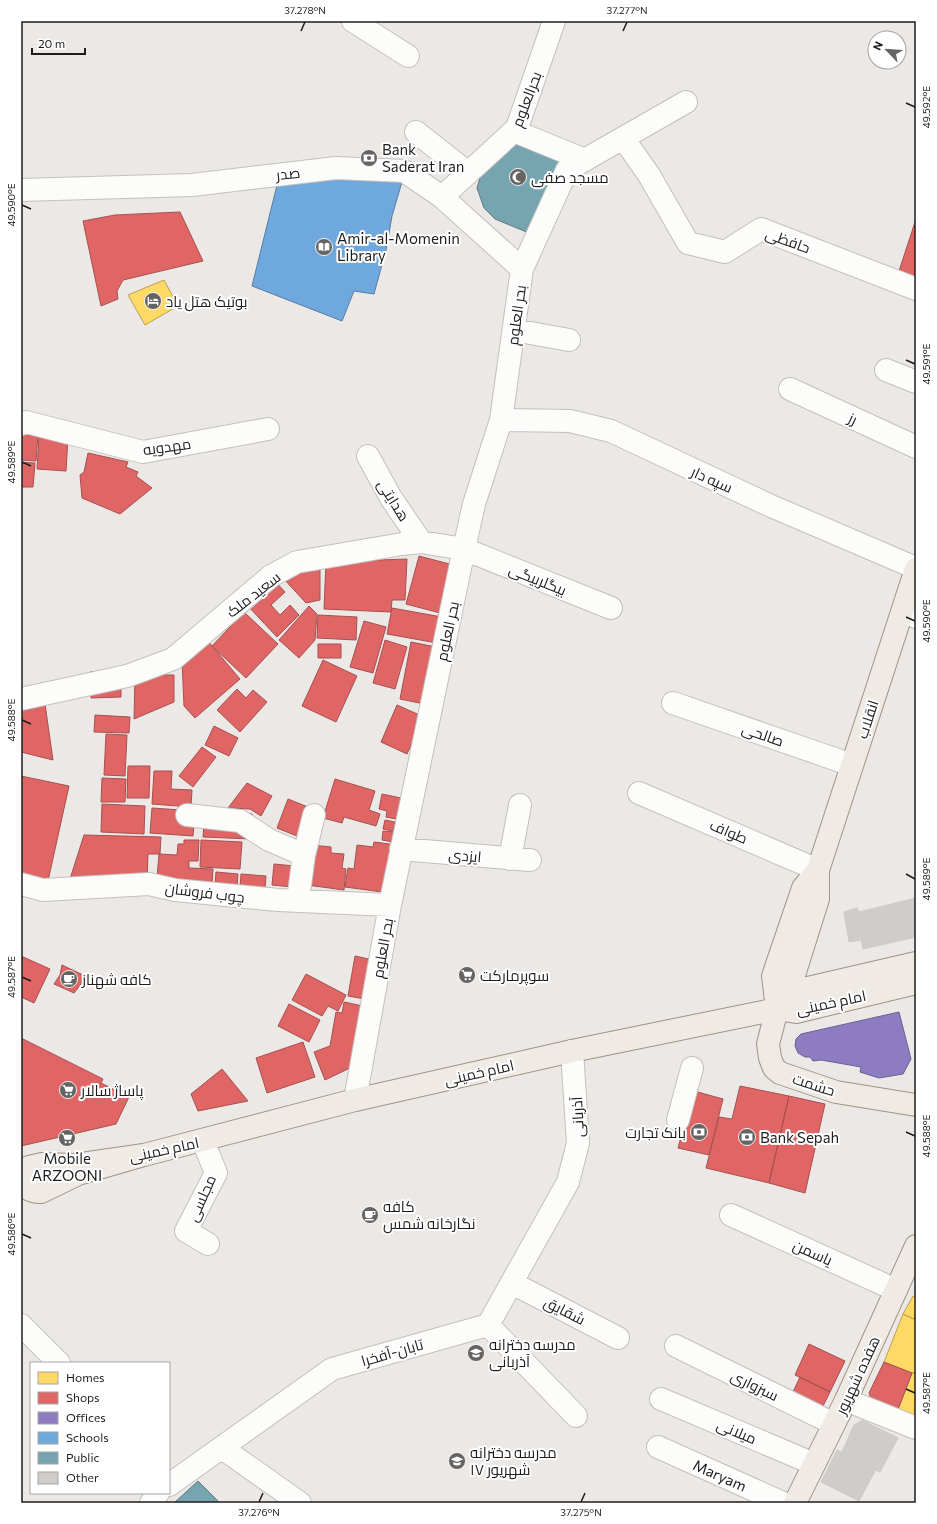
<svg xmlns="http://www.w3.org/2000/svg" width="937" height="1524" font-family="Commissioner,Cairo,sans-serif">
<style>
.homes{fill:#ffd966;stroke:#bba150}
.shops{fill:#e06666;stroke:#a65050}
.offices{fill:#8e7cc3;stroke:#6c6091}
.schools{fill:#6fa8dc;stroke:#567ea3}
.public{fill:#76a5af;stroke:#5b7c83}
.building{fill:#d0ccca;stroke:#cecac7}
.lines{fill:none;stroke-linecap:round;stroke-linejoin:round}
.minor-casing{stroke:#c2c1c0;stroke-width:24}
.major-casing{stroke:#9f9484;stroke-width:24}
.minor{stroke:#fcfcfb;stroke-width:22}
.major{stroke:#efeae4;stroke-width:22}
.ticks{fill:none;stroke:#1d1d1d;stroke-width:1.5}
.labels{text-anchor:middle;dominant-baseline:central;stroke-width:4;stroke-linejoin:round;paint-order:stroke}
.street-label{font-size:15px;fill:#1d1d1d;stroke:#fff}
.poi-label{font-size:15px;fill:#1d1d1d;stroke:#fff;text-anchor:start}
.neatline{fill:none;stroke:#1d1d1d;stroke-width:1.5}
.ticks-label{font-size:10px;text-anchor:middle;fill:#1d1d1d}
</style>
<rect width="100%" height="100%" fill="#ebe8e5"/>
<path class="homes" d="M164,280L178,306L145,325L128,295Z
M913,1296L916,1297V1320L903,1314Z
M903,1314L916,1320V1373H912L884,1362Z
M912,1373H916V1420L897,1412Z"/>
<path class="shops" d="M180,212L203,261L123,280L117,291L118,299L101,306L83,221L115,215Z
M916,219V280L899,271Z
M21,433L38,434L36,461L21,460Z
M39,436L68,437L66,471L37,469Z
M88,453L128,462L126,467L138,472L136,476L152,488L120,514L82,498L80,475L84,472Z
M21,462L35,463L33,487H21Z
M419,556L457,566L444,614L406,604Z
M407,559L405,600H392L391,612L324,609L326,562Z
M316,566L320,570V600L306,603L283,578Z
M273,579L285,592L271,605L280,615L290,605L299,615L277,637L246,604Z
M309,606L317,614L315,640L299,658L279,640Z
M392,608L442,617L437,643L387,634Z
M244,612L278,644L246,678L212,646Z
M318,615L357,617L356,640L317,638Z
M364,621L386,627L373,673L350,667Z
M207,640L240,679L195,718L184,706L182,660Z
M385,640L407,647L395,689L373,683Z
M411,642L441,648L429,705L400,699Z
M318,644H341V658H318Z
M323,660L357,676L336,722L302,706Z
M121,671V697L91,698L90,672Z
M135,675H174V702L134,719Z
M237,689L246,698L253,690L267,702L240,732L217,710Z
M44,697L53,760L21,752V706Z
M397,705L424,717L407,754L381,742Z
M95,715L130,717L129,733L94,732Z
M214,726L238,738L229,756L205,745Z
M106,734L127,735L125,776L104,775Z
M202,747L216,757L193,787L179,776Z
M128,766H150L149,798H127Z
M154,771H172L171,789L192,790L191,807L152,804Z
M21,776L69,786L48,881L21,875Z
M102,778L126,779L125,802H101Z
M335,779L375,791L369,810L380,814L376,826L344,817L342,823L323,818Z
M247,783L272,796L261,816L250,809L228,808Z
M382,794L401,798L396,819L386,817L387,811L379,809Z
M288,799L318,811L307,840L277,828Z
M102,804L145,806L144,834L101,832Z
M152,808L195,811L193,836L150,833Z
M205,812L252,814L251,839L203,837Z
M385,820L395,822L393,831L383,829Z
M383,831L394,832L393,842L382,840Z
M84,835L161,837L160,854H148L147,881L70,879Z
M184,840H199L198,861H189V868L213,869L212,885L157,878L159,854L177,855L178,844H184Z
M201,840L242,842L240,869L200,867Z
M374,842L397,845L390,893L345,887L348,868L354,869L357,845L373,847Z
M311,845L331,847V853L344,854L342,868L346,869L344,890L307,885Z
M274,864L305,867L303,888L272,885Z
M216,872L238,874L237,886L215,884Z
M241,874L266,876L265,889L240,887Z
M21,956L50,969L34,1003L21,997Z
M355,956L373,960L365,999L348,996Z
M62,965L83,975L81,984L74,993L54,984L60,975Z
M306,974L346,995L338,1011L328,1006L322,1016L292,1000Z
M344,1002L363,1006L352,1067L325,1080L314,1052L330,1046L336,1012L342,1013Z
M289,1004L320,1020L309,1042L278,1026Z
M21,1038L103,1079L101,1083L129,1097L116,1124L21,1146Z
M303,1042L315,1077L267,1093L256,1058Z
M222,1069L248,1101L198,1111L191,1094Z
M740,1086L789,1096L769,1183L706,1168L719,1117L732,1119Z
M694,1091L723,1099L709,1155L678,1148Z
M789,1096L825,1104L805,1193L769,1183Z
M809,1344L845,1361L830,1392L795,1375Z
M884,1362L912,1373L897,1412L873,1403L869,1393Z
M800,1377L830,1392L821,1410L791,1396Z"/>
<path class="offices" d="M899,1012L911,1059L903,1074L879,1078L860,1072L861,1067L821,1060L813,1061L810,1057H805L798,1053L795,1046L796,1039L801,1034Z"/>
<path class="schools" d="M337,173L402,182L392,216L386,250L374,294L354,291L342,321L252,286L279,177Z"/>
<path class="public" d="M517,135L566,155L529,233L495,219L484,208L477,188L483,167Z
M198,1481L220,1503H174Z"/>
<path class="building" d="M916,898V937L863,949L861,940L849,942L844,912L857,908L859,912Z
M862,1420L898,1438L880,1472L842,1452L854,1425Z
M837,1450L876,1469L859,1501L821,1482Z"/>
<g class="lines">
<g class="minor-casing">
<path id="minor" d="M353,21L408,56
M514,131L585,160
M416,132L468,173
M623,138L649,175L688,243L725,252L761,229L916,289
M21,190L192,185L336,168L404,171L442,197L522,269L501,420L474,504L464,549L390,905L355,1100
M442,197L517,128L554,21
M522,269L567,170L686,102
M514,330L569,340
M886,370L916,382
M790,389L916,447
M501,420L570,421L611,431L771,506L916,568
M21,424L26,422L143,452L268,429
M368,456L391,498L421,542
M903,611L916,617
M21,699L127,676L173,659L271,576L297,562L402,544L421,542L464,549L611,608
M673,703L852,765
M639,793L818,870
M187,815L240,821L269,840L304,855
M401,849L530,860
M510,859L520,805
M21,884L43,890L149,884L175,890L278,900L390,905
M298,900L304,855L314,815
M678,1120L692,1068
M203,1141L216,1173L186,1231L208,1244
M731,1215L896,1290
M512,1283L618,1338
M21,1325L59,1363
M488,1325L576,1416
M676,1346L834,1424
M661,1399L814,1464
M846,1400L916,1428
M658,1447L783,1503
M222,1448L300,1503
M169,1485L332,1369L488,1325L568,1182L578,1143L572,1051
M151,1503L158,1493"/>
</g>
<g class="major-casing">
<path id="major" d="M916,569L818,870V899L795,972L777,1009L768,1044L770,1058L774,1068L780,1073L836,1092L916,1105
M780,1006L795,991L916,963
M777,1009L773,976L803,888L818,870
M144,1155L78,1174L41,1192C32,1192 25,1189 22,1180L25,1171L29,1167L42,1164L75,1165L144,1155L355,1100L572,1051L777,1009L796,1012L916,983
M795,1503L846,1400L916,1246"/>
</g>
<use href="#minor" class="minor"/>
<use href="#major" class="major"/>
</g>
<path class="ticks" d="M301,31L305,22M623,31L627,22M906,103L915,107M22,205L31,209M906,360L915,364M22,462L31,466M906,617L915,621M22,720L31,724M906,874L915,879M22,977L31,981M906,1132L915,1136M22,1234L31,1238M906,1389L915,1393M259,1502L263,1493M581,1502L585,1493"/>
<defs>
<g id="bank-disc" transform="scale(0.9)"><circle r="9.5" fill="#656463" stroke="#fff"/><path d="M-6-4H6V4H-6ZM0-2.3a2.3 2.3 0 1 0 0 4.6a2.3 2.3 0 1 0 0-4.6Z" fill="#fff"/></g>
<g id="mosque-disc" transform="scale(0.9)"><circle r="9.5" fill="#656463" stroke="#fff"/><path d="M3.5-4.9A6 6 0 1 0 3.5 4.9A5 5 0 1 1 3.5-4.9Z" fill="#fff"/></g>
<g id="library-disc" transform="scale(0.9)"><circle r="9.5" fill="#656463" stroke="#fff"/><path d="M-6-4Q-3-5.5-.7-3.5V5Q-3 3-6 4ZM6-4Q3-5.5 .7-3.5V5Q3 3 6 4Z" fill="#fff"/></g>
<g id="hotel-disc" transform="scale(0.9)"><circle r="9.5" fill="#656463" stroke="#fff"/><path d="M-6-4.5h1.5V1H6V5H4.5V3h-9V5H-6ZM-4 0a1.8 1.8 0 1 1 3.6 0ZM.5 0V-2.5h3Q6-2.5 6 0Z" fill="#fff"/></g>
<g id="supermarket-disc" transform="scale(0.9)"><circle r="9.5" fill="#656463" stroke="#fff"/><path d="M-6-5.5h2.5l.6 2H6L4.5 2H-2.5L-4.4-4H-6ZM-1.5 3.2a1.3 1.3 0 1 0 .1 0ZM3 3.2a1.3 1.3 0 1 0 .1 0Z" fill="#fff"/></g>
<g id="cafe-disc" transform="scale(0.9)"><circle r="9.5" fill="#656463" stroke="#fff"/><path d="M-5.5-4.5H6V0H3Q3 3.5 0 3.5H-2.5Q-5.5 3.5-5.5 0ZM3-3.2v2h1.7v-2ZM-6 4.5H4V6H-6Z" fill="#fff"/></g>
<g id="school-disc" transform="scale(0.9)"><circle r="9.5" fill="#656463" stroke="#fff"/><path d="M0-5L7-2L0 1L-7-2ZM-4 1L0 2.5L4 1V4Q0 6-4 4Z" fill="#fff"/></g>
</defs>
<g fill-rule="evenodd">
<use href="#bank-disc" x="369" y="158"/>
<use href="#mosque-disc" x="518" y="177"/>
<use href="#library-disc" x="324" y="247"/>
<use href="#hotel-disc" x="153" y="301"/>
<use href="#supermarket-disc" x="467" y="975"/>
<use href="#cafe-disc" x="69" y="979"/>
<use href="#supermarket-disc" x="68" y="1090"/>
<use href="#bank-disc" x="699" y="1132"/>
<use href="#bank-disc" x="747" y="1137"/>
<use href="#supermarket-disc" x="67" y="1138"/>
<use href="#cafe-disc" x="370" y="1215"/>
<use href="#school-disc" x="476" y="1353"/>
<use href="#school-disc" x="457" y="1461"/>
</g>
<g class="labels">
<g class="street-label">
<text transform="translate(526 99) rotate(-69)">بحرالعلوم</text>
<text transform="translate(288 173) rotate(-6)">صدر</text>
<text transform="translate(788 240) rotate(20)">حافظی</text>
<text transform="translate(516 315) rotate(-82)">بحر العلوم</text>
<text transform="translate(853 418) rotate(25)">رز</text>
<text transform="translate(167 446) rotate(-8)">مهدویه</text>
<text transform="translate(712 479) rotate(24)">سپه دار</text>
<text transform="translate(394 500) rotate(58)">هدایتی</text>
<text transform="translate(538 579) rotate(22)">بیگلربیگی</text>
<text transform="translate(253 594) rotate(-38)">سعید ملک</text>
<text transform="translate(447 631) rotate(-78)">بحر العلوم</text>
<text transform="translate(867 719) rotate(-72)">انقلاب</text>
<text transform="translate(763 734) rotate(19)">صالحی</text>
<text transform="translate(729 831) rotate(23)">طواف</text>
<text transform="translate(465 855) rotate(5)">ایزدی</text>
<text transform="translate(205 892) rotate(7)">چوب فروشان</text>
<text transform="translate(382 948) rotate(-80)">بحر العلوم</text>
<text transform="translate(831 1002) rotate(-12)">امام خمینی</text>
<text transform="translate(479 1072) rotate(-13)">امام خمینی</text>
<text transform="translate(814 1084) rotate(18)">حشمت</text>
<text transform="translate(577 1117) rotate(-93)">آذربانی</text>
<text transform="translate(164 1149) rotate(-12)">امام خمینی</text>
<text transform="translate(201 1198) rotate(-66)">مجلسی</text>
<text transform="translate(813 1252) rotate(24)">یاسمن</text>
<text transform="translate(565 1310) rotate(27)">شقایق</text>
<text transform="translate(392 1352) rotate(-16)">تابان-آفخرا</text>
<text transform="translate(857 1375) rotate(-65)">هفده شهریور</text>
<text transform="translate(755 1385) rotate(26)">سبزواری</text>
<text transform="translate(737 1431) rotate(23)">میلانی</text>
<text transform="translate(720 1475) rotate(24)">Maryam</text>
</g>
<g class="poi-label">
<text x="382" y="149">Bank<tspan x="382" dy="17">Saderat Iran</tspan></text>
<text x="531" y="177">مسجد صفی</text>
<text x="337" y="238">Amir-al-Momenin<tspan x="337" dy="17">Library</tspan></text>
<text x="166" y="301">بوتیک هتل یاد</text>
<text x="480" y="975">سوپرمارکت</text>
<text x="82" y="979">کافه شهناز</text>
<text x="81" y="1090">پاساژ سالار</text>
<text x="686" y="1132" text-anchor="end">بانک تجارت</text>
<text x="760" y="1137">Bank Sepah</text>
<text x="67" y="1158" text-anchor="middle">Mobile<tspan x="67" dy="17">ARZOONI</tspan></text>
<text x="383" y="1206">کافه<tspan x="383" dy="17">نگارخانه شمس</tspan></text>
<text x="489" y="1344">مدرسه دخترانه<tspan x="489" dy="17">آذربانی</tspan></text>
<text x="470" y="1452">مدرسه دخترانه<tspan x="470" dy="17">۱۷ شهریور</tspan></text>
</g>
</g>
<rect width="937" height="1524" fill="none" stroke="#ffffff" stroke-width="44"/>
<rect x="30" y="1362" width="140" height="132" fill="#ffffff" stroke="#a5a5a5"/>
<rect x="38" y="1372" width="20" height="12" fill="#ffd966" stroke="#a5a5a5"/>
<text x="66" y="1382" font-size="12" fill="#1d1d1d">Homes</text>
<rect x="38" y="1392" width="20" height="12" fill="#e06666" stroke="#a5a5a5"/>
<text x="66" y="1402" font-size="12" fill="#1d1d1d">Shops</text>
<rect x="38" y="1412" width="20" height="12" fill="#8e7cc3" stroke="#a5a5a5"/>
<text x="66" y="1422" font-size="12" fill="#1d1d1d">Offices</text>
<rect x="38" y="1432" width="20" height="12" fill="#6fa8dc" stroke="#a5a5a5"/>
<text x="66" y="1442" font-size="12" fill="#1d1d1d">Schools</text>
<rect x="38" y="1452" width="20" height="12" fill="#76a5af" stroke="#a5a5a5"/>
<text x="66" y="1462" font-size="12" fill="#1d1d1d">Public</text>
<rect x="38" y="1472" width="20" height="12" fill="#d0ccca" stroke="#a5a5a5"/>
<text x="66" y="1482" font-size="12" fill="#1d1d1d">Other</text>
<g transform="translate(887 50) rotate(295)"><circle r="19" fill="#ffffff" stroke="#a5a5a5"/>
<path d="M0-3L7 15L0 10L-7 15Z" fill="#656463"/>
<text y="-6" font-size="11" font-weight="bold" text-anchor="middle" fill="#1d1d1d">N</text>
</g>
<path d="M32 48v6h53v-6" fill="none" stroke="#1d1d1d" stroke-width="2"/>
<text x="38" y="48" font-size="12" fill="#1d1d1d" stroke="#ffffff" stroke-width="3" paint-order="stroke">20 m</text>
<rect x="22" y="22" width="893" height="1480" class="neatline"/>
<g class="ticks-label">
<text x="305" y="14">37.278°N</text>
<text x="627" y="14">37.277°N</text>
<text transform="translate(926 107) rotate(-90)" y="4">49.592°E</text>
<text transform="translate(11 205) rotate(-90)" y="4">49.590°E</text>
<text transform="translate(926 364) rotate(-90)" y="4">49.591°E</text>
<text transform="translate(11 462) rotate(-90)" y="4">49.589°E</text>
<text transform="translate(926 621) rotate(-90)" y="4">49.590°E</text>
<text transform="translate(11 720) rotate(-90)" y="4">49.588°E</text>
<text transform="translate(926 879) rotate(-90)" y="4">49.589°E</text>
<text transform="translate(11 977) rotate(-90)" y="4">49.587°E</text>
<text transform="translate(926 1136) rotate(-90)" y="4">49.588°E</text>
<text transform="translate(11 1234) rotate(-90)" y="4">49.586°E</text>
<text transform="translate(926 1393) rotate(-90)" y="4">49.587°E</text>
<text x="259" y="1516">37.276°N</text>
<text x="581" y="1516">37.275°N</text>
</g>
</svg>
